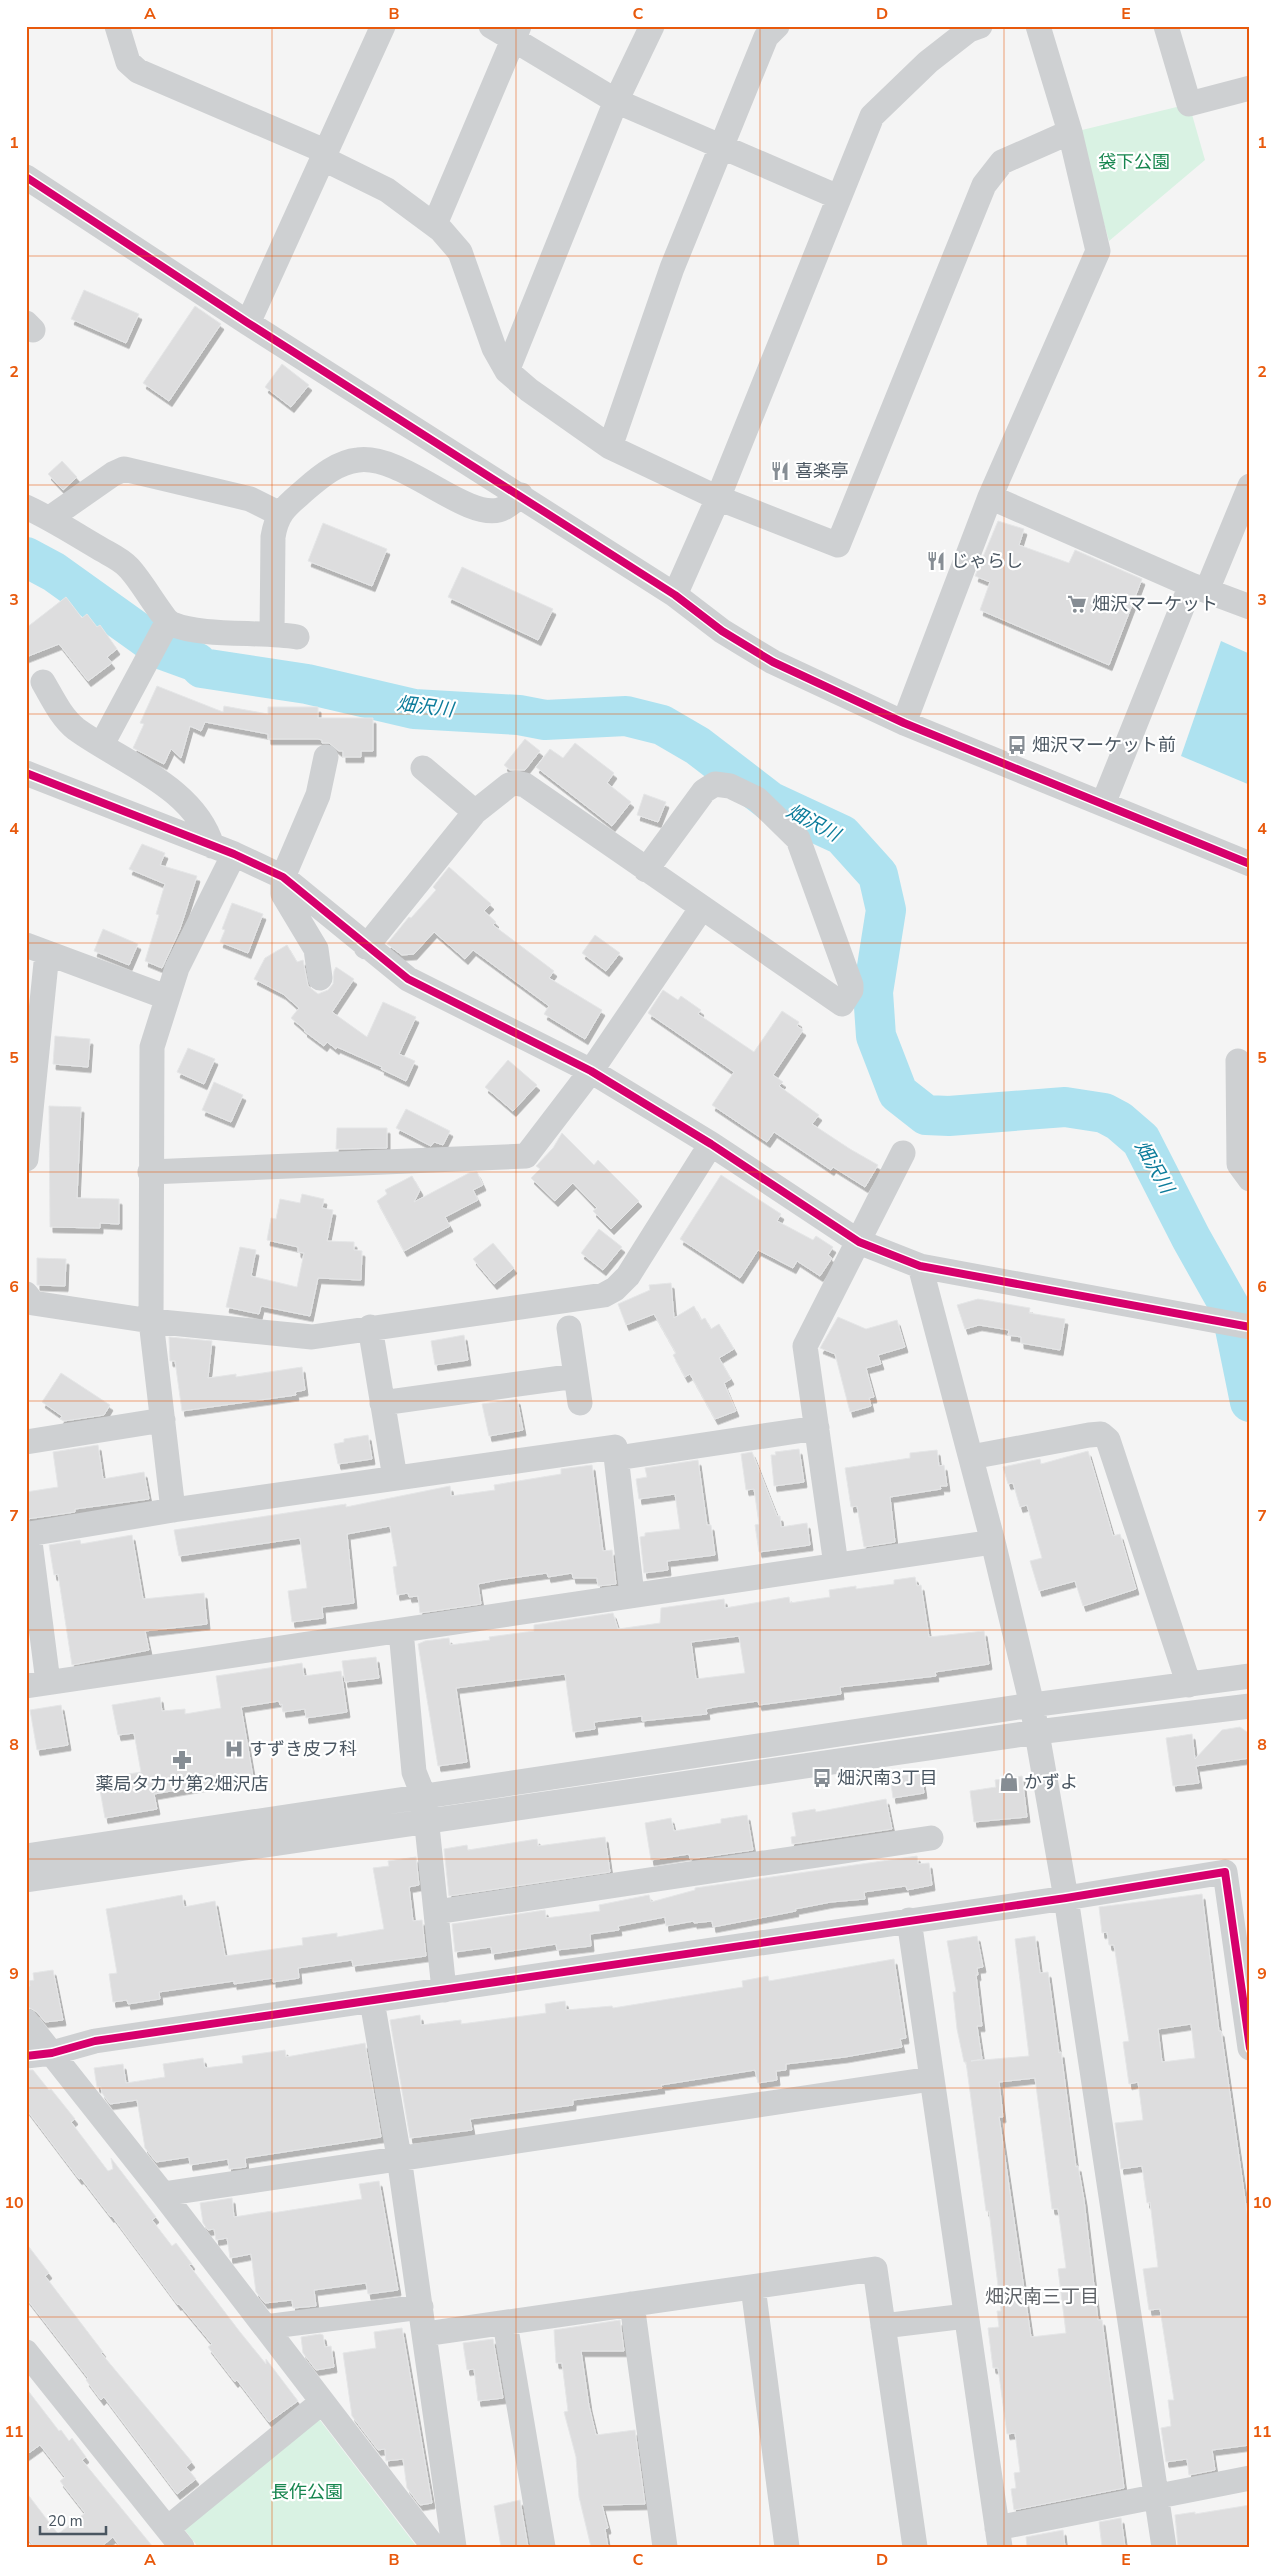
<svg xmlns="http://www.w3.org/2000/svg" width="1276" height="2573" font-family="'Nunito Sans','Noto Sans JP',sans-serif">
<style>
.green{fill:#d9f2e3}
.water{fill:#aee2f0}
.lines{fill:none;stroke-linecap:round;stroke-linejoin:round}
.river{stroke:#aee2f0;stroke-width:40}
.building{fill:#ddddde;stroke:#e5e6e7;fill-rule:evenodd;filter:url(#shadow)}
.minor{stroke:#ced0d2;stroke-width:25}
.cycleway-casing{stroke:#fff;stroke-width:11}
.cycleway{stroke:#d6006c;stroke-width:8}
.grid{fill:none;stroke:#e8590c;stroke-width:1;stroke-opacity:0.55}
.labels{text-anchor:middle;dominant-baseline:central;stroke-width:4.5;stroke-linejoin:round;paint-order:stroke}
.park-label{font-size:18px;fill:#17864f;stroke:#fff}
.poi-label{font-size:18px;fill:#4a5661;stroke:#fff;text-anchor:start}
.water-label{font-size:19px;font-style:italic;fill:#0c7c9b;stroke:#fff}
.neighbourhood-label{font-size:19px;fill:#5f6368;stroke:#fff}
.neatline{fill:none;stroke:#e8590c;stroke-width:2}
.grid-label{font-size:16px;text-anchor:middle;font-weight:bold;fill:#e8590c}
</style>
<defs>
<filter id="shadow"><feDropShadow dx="3" dy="5.5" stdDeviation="0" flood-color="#0004"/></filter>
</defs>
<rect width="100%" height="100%" fill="#f4f4f4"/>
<path class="green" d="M1189,104L1205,160L1109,241L1078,131Z
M316,2415L417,2547H198L181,2525Z"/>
<path class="water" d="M1221,641L1250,654V785L1181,756Z"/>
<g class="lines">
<path class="river" d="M26,557L54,572L163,650L196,662L202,668L307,684L414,709L519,715L545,720L626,716L662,725L698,746L771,802L842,835L878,875L886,910L873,992L876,1036L898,1093L926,1115L949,1116L1065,1107L1104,1113L1119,1121L1141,1140L1191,1238L1231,1309L1250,1402"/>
</g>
<path class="building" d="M84,290L139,314L126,343L71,319Z
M195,306L221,324L169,401L143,383Z
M282,364L309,385L291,407L265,387Z
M62,461L77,477L63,490L48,474Z
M998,521L1024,529L1019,545L1069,563L1075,550L1142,579L1109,665L980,610L990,582L975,576Z
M323,523L387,549L372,586L308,561Z
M462,567L553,609L538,640L448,597Z
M66,597L82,618L87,614L97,627L100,625L117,649L107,657L112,663L88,681L59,644L26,657V628Z
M157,686L223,712L224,706L268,714V707H318V718H373V751H361V757H343V751H339L329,743H322V740L318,739H268V734L205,722L201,731L190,726L181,758L171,749L164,764L133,748L144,724L140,723Z
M525,739L540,751L525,770H510L504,765Z
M575,743L614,773L607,783L631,802L612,826L536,767L550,749L563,758Z
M644,794L666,802L658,822L637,815Z
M142,844L165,853L160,865L197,876L180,929L162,968L145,961L159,915L156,914L165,884L129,869Z
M449,867L491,904L484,911L496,922L493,925L554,971L549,978L602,1010L585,1039L544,1014L549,1006L473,950L465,959L434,932L414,954L402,955L387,944L409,917L411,918L436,890L433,887Z
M232,903L263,914L248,953L220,942L225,930L222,929Z
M103,929L138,944L129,965L94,951Z
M595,935L620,953L606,971L582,953Z
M287,945L297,962L303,960L308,986L318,994L328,990L333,984L334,971L336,967L354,979L332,1012L367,1037L383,1002L416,1017L399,1054L415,1061L406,1081L381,1069L382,1067L337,1047L336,1049L327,1042L324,1046L304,1031L305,1030L291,1018L299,1008L283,994L254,979L265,958Z
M663,990L678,1000L681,996L701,1010L698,1014L754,1052L782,1011L799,1022L797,1026L803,1030L773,1075L783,1082L779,1086L819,1115L812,1124L850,1149L878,1165L865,1187L833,1167L831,1170L774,1132L767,1142L712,1105L734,1072L648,1013Z
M55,1036L90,1039L88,1067L53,1064Z
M188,1048L215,1059L204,1084L177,1072Z
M508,1060L537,1085L513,1111L485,1087Z
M214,1082L243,1095L231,1122L202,1110Z
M49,1106L81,1107L77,1198L119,1199V1224L100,1223V1228L50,1227Z
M406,1109L450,1131L443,1145L434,1142L431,1146L396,1128Z
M337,1128H387V1148L336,1149Z
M562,1133L594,1165L598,1160L639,1201L611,1229L593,1211L597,1208L573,1183L555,1201L531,1178L540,1169L536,1166L553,1148Z
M477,1172L483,1185L473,1190L478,1200L445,1217L450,1226L404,1251L377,1201L387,1194L385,1190L412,1176L420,1190L414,1202L469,1173Z
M721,1175L781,1214L777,1221L813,1240L816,1236L833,1247L828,1255L832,1258L820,1276L797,1261L793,1268L758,1250L740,1278L680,1239Z
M302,1194L324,1199L322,1208L333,1210L327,1241L354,1242V1250L362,1251L361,1280L318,1278L310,1316L261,1306L259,1314L226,1307L240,1247L256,1250L251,1276L297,1287L304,1253L298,1252V1247L267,1240L271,1218L276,1219L280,1199L300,1203Z
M599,1229L622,1247L603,1270L581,1253Z
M493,1243L514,1268L494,1284L473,1259Z
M37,1258L66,1259L65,1286L37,1285Z
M671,1283L674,1318L694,1306L701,1320L705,1318L711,1329L719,1324L734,1349L719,1358L731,1379L724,1383L736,1411L715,1419L690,1374L685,1377L673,1355L676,1353L654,1314L626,1325L618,1304L650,1290L649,1285Z
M978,1299L1030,1308L1029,1313L1065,1319L1060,1350L1021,1343V1337L1008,1335L1009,1330L979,1325L965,1329L957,1305Z
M838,1317L866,1329L897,1320L905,1347L878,1355L881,1364L866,1368L874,1397L869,1398L871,1406L850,1412L835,1354L820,1348Z
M464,1335L468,1360L435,1365L431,1341Z
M169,1337L212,1341L208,1378L236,1374V1377L302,1367L305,1390L295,1392L296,1395L182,1411L175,1361H170Z
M61,1373L110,1405L104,1415L64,1421L60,1419L62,1416L42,1402Z
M517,1399L523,1430L489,1436L482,1404Z
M368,1435L372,1459L338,1464L334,1444L344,1442V1439Z
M98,1445L103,1479L144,1472L149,1499L75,1509V1512L27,1519L26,1492L58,1487L53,1452Z
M799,1449L804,1482L774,1486L771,1455H776L775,1452Z
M937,1450L939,1466L944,1465L947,1486H940L941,1489L890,1497L895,1542L864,1547L857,1506L851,1507L845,1468L910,1458V1453Z
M1088,1451L1113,1536L1120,1534L1136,1589L1083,1606L1075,1581L1039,1591L1030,1561L1042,1558L1027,1505L1020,1507L1013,1483L1008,1484L1003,1467L1040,1459L1041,1464Z
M752,1452L777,1516H780L781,1527L807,1523L810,1545L759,1552L755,1525L759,1524L754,1489L746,1490L741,1454Z
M698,1460L707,1525H711L715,1555L667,1561L668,1570L644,1573L640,1537L645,1536V1533L680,1529L675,1494L639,1499L636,1479L647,1477L645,1468Z
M592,1465L603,1551L612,1550L616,1584L598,1586L597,1578H573L572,1573L548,1577L547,1573L498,1580L478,1584L481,1604L420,1613L418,1596L409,1597L408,1593L397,1595L393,1567L397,1566L390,1526L347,1534L354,1603L322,1607L323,1618L292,1622L288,1591L307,1588L300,1538L179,1556L174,1530L346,1504V1507L450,1486L451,1496L495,1490L494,1485L561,1474V1469Z
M132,1535L143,1599L204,1593L207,1624L145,1631L149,1650L72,1665L58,1574L54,1575L49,1545L80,1540L81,1544Z
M915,1577L917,1586L921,1585L929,1637L984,1631L989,1664L935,1672L936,1676L840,1687L841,1694L759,1705L758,1701L714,1707L706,1709L707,1714L642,1721V1716L594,1722L595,1729L573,1732L565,1674L456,1688L467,1762L438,1766L418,1644L425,1641L449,1638L450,1645L490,1640L489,1637L534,1631V1625L613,1613L618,1629L660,1623L661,1608L724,1599L725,1608L789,1597L790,1603L830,1597L829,1590L856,1586V1589L894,1584V1580ZM739,1636L745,1673L696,1679L691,1642Z
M376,1657L379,1678L345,1682L342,1661Z
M302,1663L304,1676L341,1671L347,1712L306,1718L305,1709L283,1712L282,1704L280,1705L279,1701L241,1707L253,1777L154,1794L157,1809L105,1818L98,1779L141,1772L134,1733L118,1735L112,1705L160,1697L162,1711L185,1709V1714L221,1708L216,1676Z
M61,1705L68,1745L37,1750L30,1710Z
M1240,1727L1250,1734V1758L1196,1766L1199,1783L1173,1786L1166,1738L1192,1734L1195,1759L1222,1730Z
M921,1773L924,1793L893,1798L890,1777Z
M1022,1776L1027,1817L974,1822L970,1791L996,1787L995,1780Z
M886,1799L892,1829L792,1844L791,1837L796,1836L792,1813L815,1809L816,1812Z
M747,1815L753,1850L690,1859L689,1854L651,1860L645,1823L671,1818L674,1831L721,1823V1819Z
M605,1837L610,1872L449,1896L444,1849L467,1845L468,1850L537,1839L538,1846Z
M917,1856L918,1864L929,1863L932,1885L907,1890L906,1886L864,1892L865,1899L831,1902L795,1909L796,1911L713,1927L712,1921L694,1923V1921L666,1926L665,1917L618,1926L619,1930L590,1934L591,1946L557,1950L556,1944L492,1954L491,1947L455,1952L452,1924L545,1910L546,1918L600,1911L599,1905L649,1895L651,1902L695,1890V1888Z
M416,1857L419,1885L409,1887L413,1921L422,1920L426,1956L353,1966L352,1960L298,1968L299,1978L273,1982V1978L234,1984V1981L159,1992L160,1999L128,2004L127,2000L113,2002L109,1974L117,1973L106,1909L182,1895L184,1907L215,1901L225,1956L303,1945L302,1938L337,1933V1937L384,1929L373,1868L389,1866L388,1861Z
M1202,1894L1219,2031H1221L1250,2234V2445L1212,2450L1215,2470L1189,2475L1187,2459L1166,2462L1161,2428L1171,2426L1168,2400H1174L1160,2309L1149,2310L1143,2269L1158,2267L1150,2202L1147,2203L1142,2166L1121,2169L1115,2123L1143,2120L1138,2082L1129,2084L1123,2042L1129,2041L1114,1945H1109L1107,1932L1102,1933L1099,1907ZM1191,2024L1195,2058L1162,2062L1158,2029Z
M977,1936L983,1967L977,1968L978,1975H976L982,2026H977L982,2059L971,2061L1029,2056L1015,1939L1035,1936L1040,1973L1048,1972L1059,2053L1061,2052L1076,2167L1078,2166L1084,2200L1098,2320H1102L1124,2488L1014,2510L1011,2489L1016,2488L1014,2473L1020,2472L1015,2433L1007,2434L998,2368H993L988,2328L999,2327L997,2311H1001L989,2211H986L966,2062H964L957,2029L953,1992H956L947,1941ZM1035,2078L1052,2209H1058L1066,2268L1058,2269L1066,2333L1031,2337L999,2117H1003L999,2082Z
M894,1959L906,2038L900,2039L902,2047L845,2057L786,2064V2070L776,2071L777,2080L758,2083L755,2070L661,2085L662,2088L573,2100V2105L470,2119L472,2130L410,2138L390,2020L420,2015L421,2025L461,2020V2024L546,2013L545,2004L565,2001L566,2010L612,2006L613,2008L743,1987L742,1981L768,1976L769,1981Z
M53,1970L63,2020L45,2022L37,2012L28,2007L26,1987L30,1986L29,1981L34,1980L33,1973Z
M365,2043L381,2137L245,2158L246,2167L229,2169L228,2159L190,2165L189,2157L156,2162L145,2148L137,2100L110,2104L102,2093L101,2087H97L94,2068L123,2064L126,2083L165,2077L163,2064L203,2058L205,2068L243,2063L242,2056L285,2050L286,2057Z
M26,2070H33L49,2090L51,2089L75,2119L71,2122L108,2171L113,2169L111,2158L156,2217L152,2220L172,2246L176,2243L192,2264L189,2265L240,2332L266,2364V2359L298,2401L269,2422L237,2380L235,2382L208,2347L212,2344L179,2304L178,2305L112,2216L111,2217L81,2178L79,2179L26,2109Z
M379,2181L398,2290L368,2294L366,2283L314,2290L316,2306L293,2308L292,2300L265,2303L256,2292L251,2254L230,2258L227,2238L216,2240L214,2229L208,2230L203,2223L200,2203L232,2198L234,2217L272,2211V2213L362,2199L359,2184Z
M26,2243L49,2273L45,2276L103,2352L101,2353L192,2462L186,2467L196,2479L177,2494L104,2397L101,2400L86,2380L88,2378L26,2298Z
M620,2320L624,2351H581L589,2406L596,2435L635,2430L645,2504L602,2505L608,2528L605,2529L608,2547H591L579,2497L576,2457L564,2412L568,2411L562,2363H556L554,2330Z
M402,2328L432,2503L420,2505L407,2488L403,2459L386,2461L385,2449L378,2450L352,2416L343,2353L376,2348L374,2332Z
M320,2334L323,2335L325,2347L331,2346L334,2367L316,2370L303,2353L301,2337Z
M493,2339L503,2398L478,2401L474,2369L467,2370L463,2343Z
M26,2388L59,2431L61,2430L69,2441L72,2438L86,2457L82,2460L153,2547H120L113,2537L101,2547H34L26,2536V2492L58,2534L85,2513L60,2481L65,2477L40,2445L26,2455Z
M520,2500L528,2547H501L494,2506Z
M1250,2505V2544L1235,2547H1178L1175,2515L1195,2512V2514Z
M1121,2518L1125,2547H1102L1099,2522Z
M1063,2530L1065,2547H1027L1026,2537Z"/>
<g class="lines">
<path class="minor" d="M117,26L128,62L138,71L327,152
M491,26L616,101L838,197
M1166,26L1189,104L1250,88
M324,159L387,190L441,230L460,252L494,348L507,371L529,390L610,447L718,498L872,116L928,62L969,30L980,26
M26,177L248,323L675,595L722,631L773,662L904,723L1250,864
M435,224L519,26
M26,323L33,330
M248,323L383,26
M507,371L616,101L652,26
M610,447L672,268L766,37L777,26
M990,497L1191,585L1250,607
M26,507C52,519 75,534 99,548C109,554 121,559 128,567C140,578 163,620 172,624C202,637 261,631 297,637
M50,518L113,474L124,469L250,499L280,514
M1207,590L1250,486
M675,595L718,498L838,545L984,185L1002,162L1070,132
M272,633L273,537C277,511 288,505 306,489C321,476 338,462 358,460C402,454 464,519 499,510C507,508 515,500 521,495
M43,682C53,699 61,717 76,729C121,762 195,787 212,846
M904,723L990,497L1098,251L1070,132L1038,26
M102,744L168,621
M423,768L475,812
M26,773L234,854L283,877L408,979L591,1071L711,1144L859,1242L920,1266L1250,1327
M1103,804L1191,585
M26,945L166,997
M366,947L475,812L509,785L516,783L525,785L842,1004L851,990V985L798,839L757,799L730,786L715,784L704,791L646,870
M320,978L316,949L283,894V877L318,795L326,757
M1238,1061L1239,1164L1250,1179
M26,1159L47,953
M150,1172L526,1156L591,1071L701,909
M920,1266L993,1542L1032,1705L1066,1898L1164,2547
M26,1294L33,1303L151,1321L312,1337L604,1295L615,1289L628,1276L711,1144
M370,1327L395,1478
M569,1328L580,1403
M382,1403L576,1376
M26,1442L163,1420
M971,1457L1089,1435L1101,1434L1108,1440L1189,1685
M617,1458L817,1428
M173,1510L151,1321L152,1047L177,968L234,854
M836,1565L805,1346L903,1153
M401,1631L414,1772L424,1797L444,1990
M48,1682L29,1534L173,1510L615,1447L632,1595
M26,1686L993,1542
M26,1856L1032,1705L1250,1676
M26,1880L1037,1732L1250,1706
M436,1912L931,1838
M909,1920L1000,2547
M372,2001L399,2157L454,2547
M26,2021L163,2194L434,2547
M26,2056L52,2053L95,2041L1066,1898L1225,1872L1250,2048
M163,2194L931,2079
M753,2287L787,2547
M632,2304L665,2547
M505,2323L543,2547
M883,2326L966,2316
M265,2327L421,2307
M425,2334L875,2269L915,2547
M26,2352L182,2547
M168,2528L322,2402
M997,2528L1250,2478"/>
<g class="cycleway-casing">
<path id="cycleway" d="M26,177L248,323L675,595L722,631L773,662L904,723L1250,864
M26,773L234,854L283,877L408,979L591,1071L711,1144L859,1242L920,1266L1250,1327
M26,2056L52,2053L95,2041L1066,1898L1225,1872L1250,2048"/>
</g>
<use href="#cycleway" class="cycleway"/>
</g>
<path class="grid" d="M272,26V2547M516,26V2547M760,26V2547M1004,26V2547M26,256H1250M26,485H1250M26,714H1250M26,943H1250M26,1172H1250M26,1401H1250M26,1630H1250M26,1859H1250M26,2088H1250M26,2317H1250"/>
<defs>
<g id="restaurant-bare" transform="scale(1.5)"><path d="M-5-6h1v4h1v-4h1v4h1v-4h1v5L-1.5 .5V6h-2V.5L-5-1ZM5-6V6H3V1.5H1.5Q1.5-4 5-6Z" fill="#868d94" stroke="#fff" stroke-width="2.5" paint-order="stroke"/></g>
<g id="supermarket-bare" transform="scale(1.5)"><path d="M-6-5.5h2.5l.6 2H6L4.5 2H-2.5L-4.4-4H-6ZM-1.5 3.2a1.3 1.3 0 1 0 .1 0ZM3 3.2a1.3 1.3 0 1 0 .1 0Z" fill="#868d94" stroke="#fff" stroke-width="2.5" paint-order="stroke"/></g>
<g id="bus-bare" transform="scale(1.5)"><path d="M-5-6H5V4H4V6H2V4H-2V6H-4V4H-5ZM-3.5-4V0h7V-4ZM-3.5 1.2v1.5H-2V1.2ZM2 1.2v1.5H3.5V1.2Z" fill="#868d94" stroke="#fff" stroke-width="2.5" paint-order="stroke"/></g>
<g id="hospital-bare" transform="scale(1.5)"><path d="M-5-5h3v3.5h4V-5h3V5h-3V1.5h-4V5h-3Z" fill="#868d94" stroke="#fff" stroke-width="2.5" paint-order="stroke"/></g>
<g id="pharmacy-bare" transform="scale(1.5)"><path d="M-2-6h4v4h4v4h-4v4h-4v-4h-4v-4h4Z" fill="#868d94" stroke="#fff" stroke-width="2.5" paint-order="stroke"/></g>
<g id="shop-bare" transform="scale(1.5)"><path d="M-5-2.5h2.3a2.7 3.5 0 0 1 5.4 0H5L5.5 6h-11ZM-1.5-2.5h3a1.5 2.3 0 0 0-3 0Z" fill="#868d94" stroke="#fff" stroke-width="2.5" paint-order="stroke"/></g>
</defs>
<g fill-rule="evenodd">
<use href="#restaurant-bare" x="780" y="471"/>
<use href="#restaurant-bare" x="936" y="561"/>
<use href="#supermarket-bare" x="1077" y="604"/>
<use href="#bus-bare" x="1017" y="745"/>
<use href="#hospital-bare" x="234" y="1749"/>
<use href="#pharmacy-bare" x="182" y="1760"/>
<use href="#bus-bare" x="822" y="1778"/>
<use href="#shop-bare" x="1009" y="1782"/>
</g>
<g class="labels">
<g class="park-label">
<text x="1134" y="162">袋下公園</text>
<text x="307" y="2492">長作公園</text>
</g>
<g class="poi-label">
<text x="795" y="471">喜楽亭</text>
<text x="951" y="561">じゃらし</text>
<text x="1092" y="604">畑沢マーケット</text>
<text x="1032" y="745">畑沢マーケット前</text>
<text x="249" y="1749">すずき皮フ科</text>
<text x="837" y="1778">畑沢南3丁目</text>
<text x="1024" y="1782">かずよ</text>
<text x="182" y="1784" text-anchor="middle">薬局タカサ第2畑沢店</text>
</g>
<g class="water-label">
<text transform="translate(425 707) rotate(7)">畑沢川</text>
<text transform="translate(813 823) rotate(28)">畑沢川</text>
<text transform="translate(1154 1167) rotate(60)">畑沢川</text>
</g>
<g class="neighbourhood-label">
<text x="1042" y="2297">畑沢南三丁目</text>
</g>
</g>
<rect width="1276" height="2573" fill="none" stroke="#ffffff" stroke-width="55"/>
<path d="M40 2526v8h66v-8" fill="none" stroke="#4a5661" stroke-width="2.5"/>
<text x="48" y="2526" font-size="15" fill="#4a5661" stroke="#ffffff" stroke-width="4" paint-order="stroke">20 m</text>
<rect x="28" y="28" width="1220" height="2518" class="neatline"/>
<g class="grid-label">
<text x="150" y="19">A</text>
<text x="394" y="19">B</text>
<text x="638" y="19">C</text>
<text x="882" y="19">D</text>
<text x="1126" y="19">E</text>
<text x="14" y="148">1</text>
<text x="1262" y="148">1</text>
<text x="14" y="377">2</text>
<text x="1262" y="377">2</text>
<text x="14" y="605">3</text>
<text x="1262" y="605">3</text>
<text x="14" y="834">4</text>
<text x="1262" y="834">4</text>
<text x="14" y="1063">5</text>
<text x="1262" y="1063">5</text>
<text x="14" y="1292">6</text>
<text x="1262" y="1292">6</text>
<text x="14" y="1521">7</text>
<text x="1262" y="1521">7</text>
<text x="14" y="1750">8</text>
<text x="1262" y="1750">8</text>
<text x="14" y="1979">9</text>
<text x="1262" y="1979">9</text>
<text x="14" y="2208">10</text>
<text x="1262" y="2208">10</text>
<text x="14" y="2437">11</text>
<text x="1262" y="2437">11</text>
<text x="150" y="2565">A</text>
<text x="394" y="2565">B</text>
<text x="638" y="2565">C</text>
<text x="882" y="2565">D</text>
<text x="1126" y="2565">E</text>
</g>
</svg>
